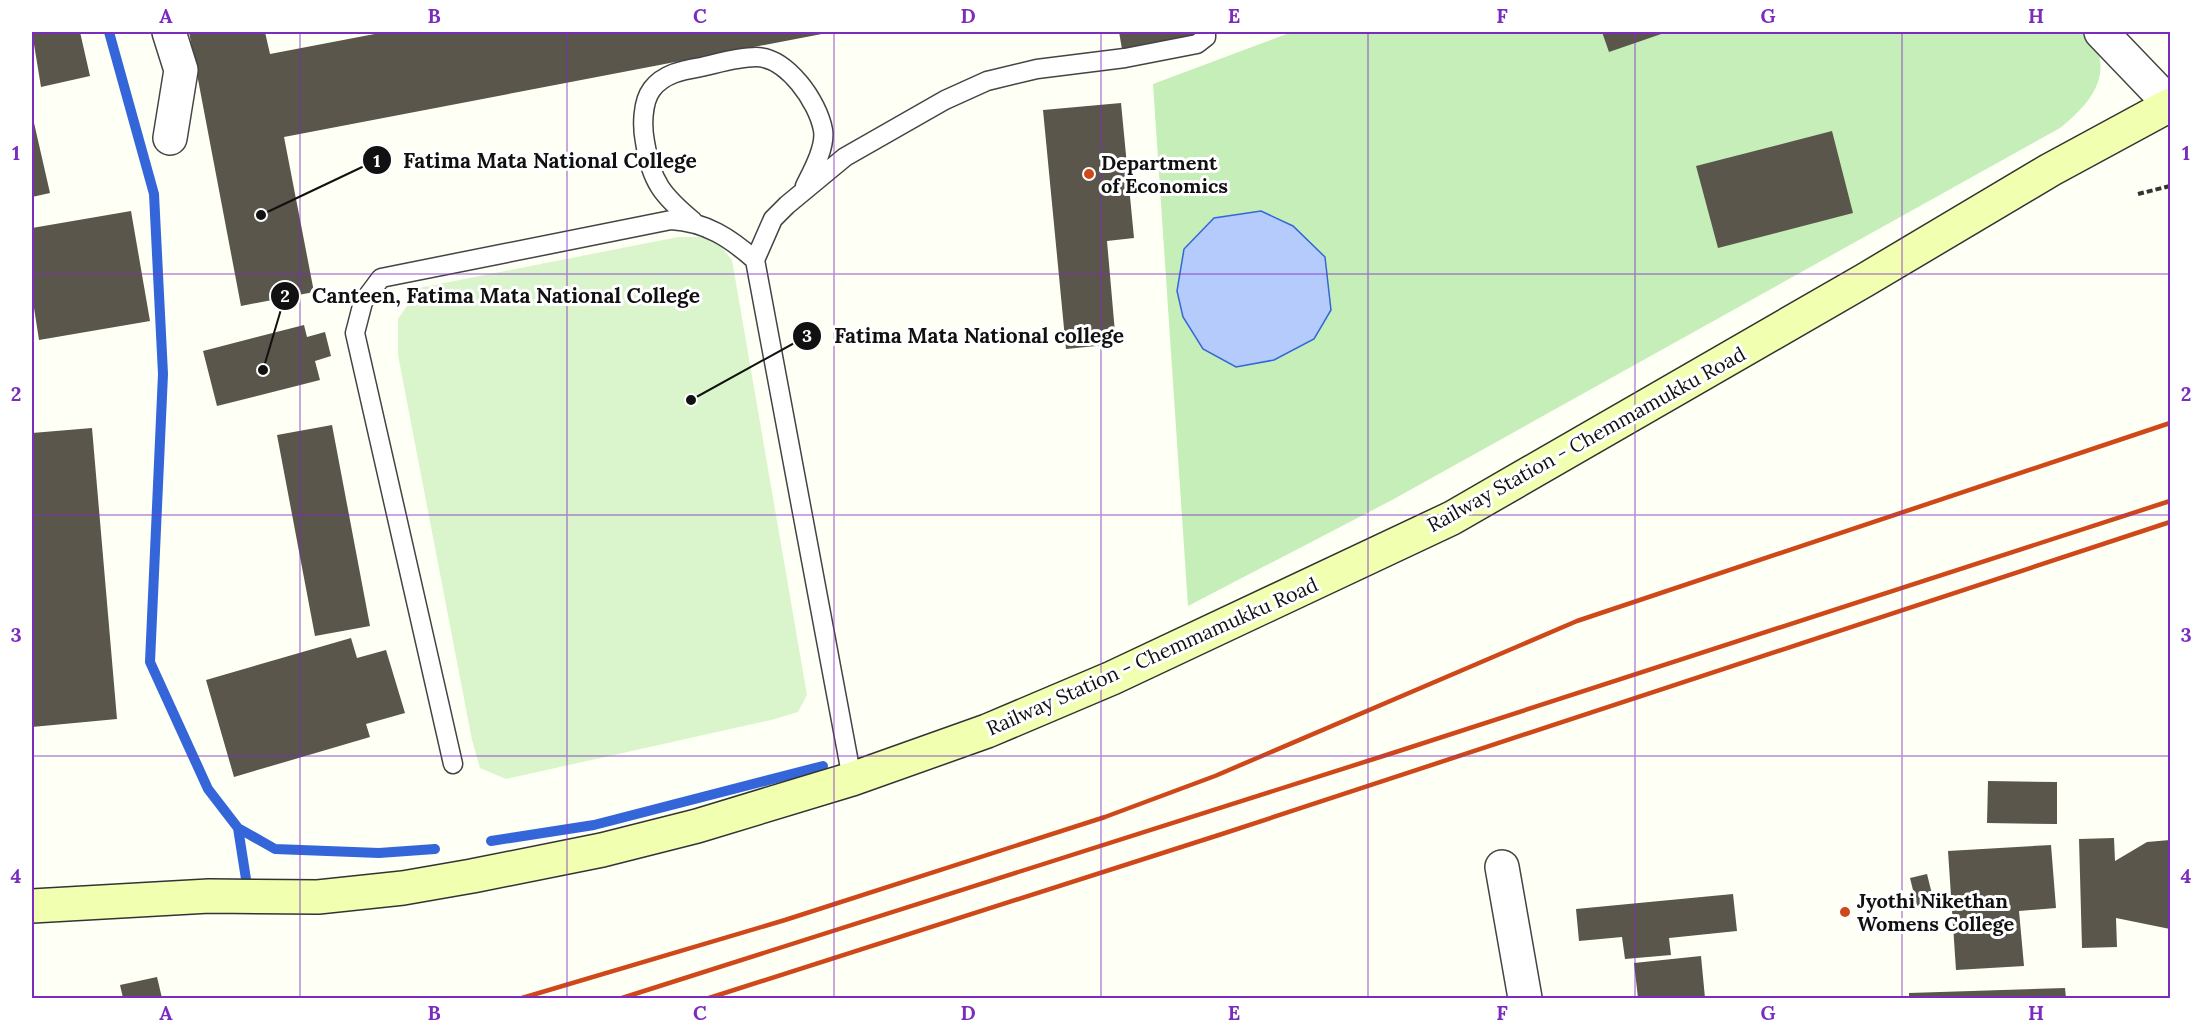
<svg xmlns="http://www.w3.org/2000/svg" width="2202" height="1030" font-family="Lora,serif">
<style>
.green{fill:#c5eeb9}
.pitch{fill:#daf5cc}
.water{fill:#b4cbfc;stroke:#3466da;stroke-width:1.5}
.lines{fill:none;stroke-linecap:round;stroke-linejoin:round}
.stream{stroke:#3466da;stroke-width:10}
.building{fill:#5b564c}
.service-casing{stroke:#444;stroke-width:21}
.minor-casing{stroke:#444;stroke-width:36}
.tertiary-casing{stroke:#444;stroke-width:36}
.secondary-casing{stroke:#333;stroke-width:36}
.path{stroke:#333;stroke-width:4;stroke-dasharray:6 3;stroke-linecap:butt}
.service{stroke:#fff;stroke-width:18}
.minor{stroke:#fff;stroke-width:33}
.tertiary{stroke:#fff;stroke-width:33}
.secondary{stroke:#f0ffb0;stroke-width:33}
.rail{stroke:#cf481a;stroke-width:4.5}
.grid{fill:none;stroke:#7b2cbf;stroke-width:1.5;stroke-opacity:0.55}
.poi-dot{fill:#cf481a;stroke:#fff;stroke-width:2}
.labels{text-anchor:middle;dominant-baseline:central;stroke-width:6;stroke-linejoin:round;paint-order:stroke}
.poi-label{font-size:20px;font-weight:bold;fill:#111;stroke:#fff;text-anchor:start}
.street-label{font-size:20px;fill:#111;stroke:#fff}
.leader{fill:none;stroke:#111;stroke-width:2}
.callout-dot{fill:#111;stroke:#fff;stroke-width:2}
.mark-label{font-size:18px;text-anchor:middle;font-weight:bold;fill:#fff}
.callout-label{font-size:21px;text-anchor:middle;font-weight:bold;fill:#111;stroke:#fff;stroke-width:6;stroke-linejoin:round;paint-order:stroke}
.neatline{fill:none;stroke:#7b2cbf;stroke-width:2}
.grid-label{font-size:20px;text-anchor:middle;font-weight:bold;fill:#7b2cbf}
</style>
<rect width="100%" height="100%" fill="#fefff5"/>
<path class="green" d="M1292,32H2088C2116,72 2093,101 2060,128L1392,500L1188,606L1153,84Z"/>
<path class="pitch" d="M678,237H713L732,260L807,695L798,712L771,720L506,779L480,768L472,740L398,355V319L419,288Z"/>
<path class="water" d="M1261,211L1293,226L1325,257L1331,310L1314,339L1274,360L1236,367L1203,349L1183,317L1177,291L1184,249L1214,218Z"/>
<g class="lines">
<path class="stream" d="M109,32L154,194L163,374L150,662L208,789L238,828L275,849L379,853L435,849
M238,828L246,879
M491,841L594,825L823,766"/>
</g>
<path class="building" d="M32,32H80L90,76L41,87Z
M189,32H265L270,54L385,32L827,33L284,137L314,292L241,306Z
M1119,32H1192L1193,35L1122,49Z
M1602,32H1667L1609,52Z
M1121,103L1134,238L1107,241L1116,344L1066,349L1043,110Z
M32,114L50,193L32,197Z
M1832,131L1853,213L1718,248L1696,166Z
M131,211L150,321L39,340L32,295V228Z
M304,325L307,337L325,332L331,356L315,361L320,380L217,406L203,351Z
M332,425L370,626L315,636L277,435Z
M92,428L117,719L32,727V433Z
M351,638L357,658L386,650L405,713L366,724L370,737L234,777L206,680Z
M1988,781L2057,782V824L1987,823Z
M2114,838L2115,861L2147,842L2170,840V929L2116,918L2117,947L2082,948L2079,839Z
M2051,845L2056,908L2019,911L2024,966L1956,970L1948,851Z
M1927,874L1934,902L1917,906L1910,878Z
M1733,894L1737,931L1669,938L1671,955L1625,959L1622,937L1579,941L1576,909Z
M1701,956L1705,998H1638L1634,963Z
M157,977L162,998H123L120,985Z
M2065,988L2066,998H1909V993Z"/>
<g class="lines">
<g class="service-casing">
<path id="service" d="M693,221C663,196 651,182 645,142C642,127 642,102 652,89C664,73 684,70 701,67C719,63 738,57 756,57C787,57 818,102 823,130C826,147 812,172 805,186
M453,764L355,333L363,302L381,278L671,220C706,222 730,238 755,260
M852,779L755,260L773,219L787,205L845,157L945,100L987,81L1037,69L1125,58L1197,44L1206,37V32"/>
</g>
<g class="minor-casing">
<path id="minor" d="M169,32L181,70L170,138
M1502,867L1525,998"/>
</g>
<g class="tertiary-casing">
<path id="tertiary" d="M2101,32L2170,104"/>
</g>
<g class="secondary-casing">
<path id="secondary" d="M32,906L209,896L318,897L403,888L472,876L602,850L697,826L852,779L987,731L1112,678L1452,518L1865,280L2050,170L2170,105"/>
</g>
<path class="path" d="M2138,194L2170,186"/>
<use href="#service" class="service"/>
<use href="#minor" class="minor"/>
<use href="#tertiary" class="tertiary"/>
<use href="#secondary" class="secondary"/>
<path class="rail" d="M522,998L785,920L1105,817L1215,776L1577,621L2170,423
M622,998L1399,751L2170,501
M709,998L1222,834L2170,522"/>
</g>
<path class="grid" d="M300,32V998M567,32V998M834,32V998M1101,32V998M1368,32V998M1635,32V998M1902,32V998M32,274H2170M32,515H2170M32,756H2170"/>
<g class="poi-dot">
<circle cx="1089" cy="174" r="6"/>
<circle cx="1845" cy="912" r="6"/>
</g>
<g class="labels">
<g class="poi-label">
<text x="1101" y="162">Department<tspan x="1101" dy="23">of Economics</tspan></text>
<text x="1857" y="900">Jyothi Nikethan<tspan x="1857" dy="23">Womens College</tspan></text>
</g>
<g class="street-label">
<text transform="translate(1586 439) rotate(-29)">Railway Station - Chemmamukku Road</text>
<text transform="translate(1152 656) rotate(-24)">Railway Station - Chemmamukku Road</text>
</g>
</g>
<path class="leader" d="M261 215L377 160M263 370L285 296M691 400L807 336"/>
<g class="callout-dot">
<circle cx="261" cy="215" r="6"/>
<circle cx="263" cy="370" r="6"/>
<circle cx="691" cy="400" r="6"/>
<circle cx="377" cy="160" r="15"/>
<circle cx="285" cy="296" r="15"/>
<circle cx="807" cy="336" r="15"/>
</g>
<g class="mark-label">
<text x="377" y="167">1</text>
<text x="285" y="302">2</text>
<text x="807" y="342">3</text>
</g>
<g class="callout-label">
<text x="550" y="168">Fatima Mata National College</text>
<text x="506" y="303">Canteen, Fatima Mata National College</text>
<text x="979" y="343">Fatima Mata National college</text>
</g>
<rect width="2202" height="1030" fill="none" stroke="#ffffff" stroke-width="66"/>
<rect x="33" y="33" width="2136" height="964" class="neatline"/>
<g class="grid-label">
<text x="166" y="23">A</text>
<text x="434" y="23">B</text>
<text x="700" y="23">C</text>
<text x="968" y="23">D</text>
<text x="1234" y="23">E</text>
<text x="1502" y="23">F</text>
<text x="1768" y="23">G</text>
<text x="2036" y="23">H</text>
<text x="16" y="160">1</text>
<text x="2186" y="160">1</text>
<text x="16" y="401">2</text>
<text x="2186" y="401">2</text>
<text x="16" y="642">3</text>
<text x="2186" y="642">3</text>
<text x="16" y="883">4</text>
<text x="2186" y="883">4</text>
<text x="166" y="1020">A</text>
<text x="434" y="1020">B</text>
<text x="700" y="1020">C</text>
<text x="968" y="1020">D</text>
<text x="1234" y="1020">E</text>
<text x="1502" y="1020">F</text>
<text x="1768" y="1020">G</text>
<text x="2036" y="1020">H</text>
</g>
</svg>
